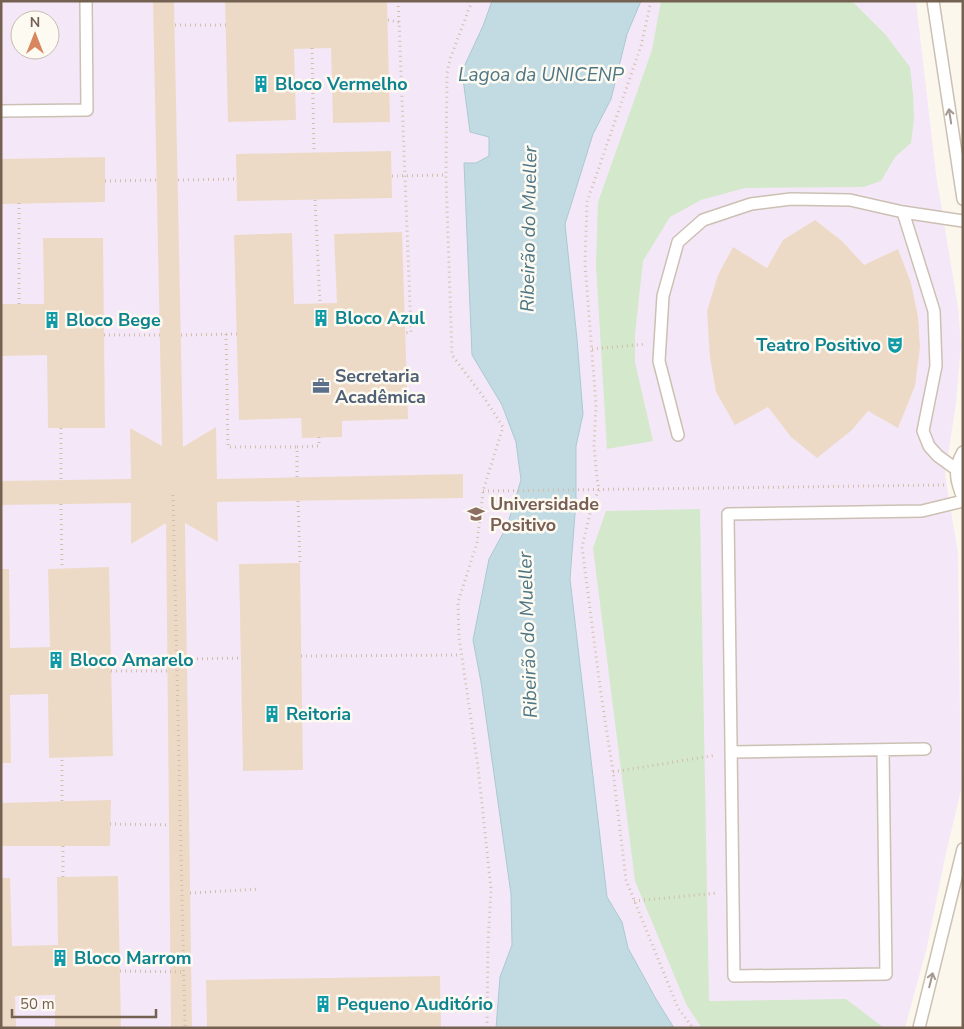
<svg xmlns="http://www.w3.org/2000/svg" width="964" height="1029" font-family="'Nunito Sans',sans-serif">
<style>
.education{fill:#f4e8f8;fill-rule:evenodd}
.green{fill:#d4e8cb}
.water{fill:#c2dbe3;stroke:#a9c9d4}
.building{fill:#eddac6}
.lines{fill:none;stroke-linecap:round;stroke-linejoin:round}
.service-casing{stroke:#ccc0b3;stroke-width:14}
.path{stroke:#d3bea9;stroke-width:3;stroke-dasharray:1 4;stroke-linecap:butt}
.service{stroke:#fff;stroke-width:11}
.oneway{stroke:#a5988e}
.labels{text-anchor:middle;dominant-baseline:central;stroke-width:5;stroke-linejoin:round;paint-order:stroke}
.culture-label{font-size:18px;font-weight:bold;fill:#0d838f;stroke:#fdfaf2;text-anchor:start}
.service-label{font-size:18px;font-weight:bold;fill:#4e5e75;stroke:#fdfaf2;text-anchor:start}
.education-label{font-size:18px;font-weight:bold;fill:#785e54;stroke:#fdfaf2;text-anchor:start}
.water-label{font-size:19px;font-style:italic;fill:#4c7585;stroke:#fdfaf2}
</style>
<rect width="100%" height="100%" fill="#fbf7ec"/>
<path class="education" d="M1,1H916L936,174L958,307L961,345L956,403L945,475L958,553L961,790L944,862L927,947L905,1028H1ZM20,20H50V50H20Z"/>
<path class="green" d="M661,1H852L885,34L910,67L913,94L914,119L911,143L895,157L881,181L863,187L745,188L701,200L670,217L643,261L635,335V362L653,441L607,449L596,266L598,202L652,50Z
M700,509L709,1001L846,999L884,1028H702L687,1006L635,881L593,548L606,511Z"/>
<path class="water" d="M492,1H641L627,34L611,99L593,134L565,224L577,339L583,414L576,446V501L570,579L607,897L622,922L628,948L656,999L674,1028H496L500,977L512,945L511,894L481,682L473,640L489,559L507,526L521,480L516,442L502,405L472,355L464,163H476L489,156V137L470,132L462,71L483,26Z"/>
<path class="building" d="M153,1H174L183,447L216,427L217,479L463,474V498L217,502L218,542L185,523L192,1028H171L166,523L131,544V503L1,505V481L131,479L130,428L162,446Z
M225,1H387L390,122L333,123L331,48L294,49L296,120L228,122Z
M391,151L392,198L237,201L236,154Z
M105,157V202L1,204V159Z
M815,220L842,241L864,265L898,249L911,283L918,317L920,347L915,386L898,428L868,411L852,430L817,458L791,437L768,407L735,425L716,392L710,358L707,311L718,275L733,247L767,268L783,240Z
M402,232L408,419L342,421V437L302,438L301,418L239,420L234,235L292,233L294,304L337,303L334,234Z
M43,238H103L105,428H48L47,355L1,356V304H44Z
M300,563L303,770L243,771L239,564Z
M109,567L113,756L49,758L48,694L10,695L11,763H1V569H9L10,648L50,647L48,569Z
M111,800L110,846H1V803Z
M118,876L121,1028H55V995L15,996L16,1028H1V878H10L12,946L58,945L57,877Z
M440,976L441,1028H207L206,980Z"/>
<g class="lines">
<g class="service-casing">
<path id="service" d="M933,1L963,199
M1,111L87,110L86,1
M903,212L934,311L936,366L923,431L929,446L938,456L956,469
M678,435L659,361L663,296L678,242L703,220L751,204L791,199L850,200L903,212L963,221
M963,452C953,469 956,481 963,498
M883,750L886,974L734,976L728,514L922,511L963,501
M731,752L925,749
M919,1028L963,849"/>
</g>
<path class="path" d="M398,1L399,22
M472,1L450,59L447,73L446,175L452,355L485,399L503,427L483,491L477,543L458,602L459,637L478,767L491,889L488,944L487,1028
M651,1L641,46L587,202L585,264L596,405L594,446L597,478L599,489L591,509L582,547L601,694L613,772L626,880L678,1008L693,1028
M388,20L399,22L411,332L405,333
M175,25H226
M312,48L314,152
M392,176L446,175
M178,180L237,179
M105,181L157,180
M315,200L320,303
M19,304V203
M226,334L228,447H297
M104,335H160
M181,335L237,334
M592,349L646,344
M61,428V480
M297,477V447L319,446V437
M483,491L944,485
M173,495L185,1028
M298,501L300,563
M61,504L62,568
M301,656L461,655
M187,659L241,658
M111,671H168
M613,772L716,755
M62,801V757
M110,824L169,825
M63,846V877
M190,893L260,889
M634,901L718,893
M120,971L184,972"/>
<use href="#service" class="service"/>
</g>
<defs><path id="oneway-shaft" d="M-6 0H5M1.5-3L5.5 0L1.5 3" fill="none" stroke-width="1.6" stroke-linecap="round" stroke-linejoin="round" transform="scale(1.25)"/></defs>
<g class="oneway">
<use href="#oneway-shaft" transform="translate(950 116) rotate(-99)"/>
<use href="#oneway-shaft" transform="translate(931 980) rotate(-76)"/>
</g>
<defs>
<g id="building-bare" transform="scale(1.35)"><path d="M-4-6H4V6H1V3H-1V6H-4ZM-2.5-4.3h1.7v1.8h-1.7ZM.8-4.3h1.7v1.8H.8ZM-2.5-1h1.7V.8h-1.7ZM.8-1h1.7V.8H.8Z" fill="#0f9aa8" stroke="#fdfaf2" stroke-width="2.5" paint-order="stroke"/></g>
<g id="theatre-bare" transform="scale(1.35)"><path d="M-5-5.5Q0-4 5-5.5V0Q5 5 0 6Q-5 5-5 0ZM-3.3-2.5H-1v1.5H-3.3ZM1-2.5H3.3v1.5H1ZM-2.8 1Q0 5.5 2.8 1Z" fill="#0f9aa8" stroke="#fdfaf2" stroke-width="2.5" paint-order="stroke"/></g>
<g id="office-bare" transform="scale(1.35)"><path d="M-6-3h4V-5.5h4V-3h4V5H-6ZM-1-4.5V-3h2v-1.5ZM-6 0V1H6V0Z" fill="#5c6f8a" stroke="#fdfaf2" stroke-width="2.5" paint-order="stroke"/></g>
<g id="university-bare" transform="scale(1.35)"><path d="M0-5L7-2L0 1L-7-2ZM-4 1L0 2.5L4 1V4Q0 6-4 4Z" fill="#8d6e63" stroke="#fdfaf2" stroke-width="2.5" paint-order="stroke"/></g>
</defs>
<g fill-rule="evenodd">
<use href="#building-bare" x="261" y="84"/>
<use href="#building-bare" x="321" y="318"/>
<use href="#building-bare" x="52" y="320"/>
<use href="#theatre-bare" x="895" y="345"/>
<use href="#office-bare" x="321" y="386"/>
<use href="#university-bare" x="476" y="514"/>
<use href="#building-bare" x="56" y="660"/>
<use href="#building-bare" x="272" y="714"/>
<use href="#building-bare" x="60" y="958"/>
<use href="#building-bare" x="323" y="1004"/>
</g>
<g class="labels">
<g class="culture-label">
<text x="275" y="84">Bloco Vermelho</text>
<text x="335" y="318">Bloco Azul</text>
<text x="66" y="320">Bloco Bege</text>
<text x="881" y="345" text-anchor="end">Teatro Positivo</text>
<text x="70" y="660">Bloco Amarelo</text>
<text x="286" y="714">Reitoria</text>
<text x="74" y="958">Bloco Marrom</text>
<text x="337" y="1004">Pequeno Auditório</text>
</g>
<g class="service-label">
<text x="335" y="376">Secretaria<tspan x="335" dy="21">Acadêmica</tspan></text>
</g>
<g class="education-label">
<text x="490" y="504">Universidade<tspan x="490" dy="21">Positivo</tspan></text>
</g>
<g class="water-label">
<text x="541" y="75">Lagoa da UNICENP</text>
<text transform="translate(529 229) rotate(-89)">Ribeirão do Mueller</text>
<text transform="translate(528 635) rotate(-92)">Ribeirão do Mueller</text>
</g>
</g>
<rect width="964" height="1029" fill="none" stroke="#746151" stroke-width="5"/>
<g transform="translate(35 35)"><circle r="24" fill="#fdfaf2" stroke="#c6bdb2"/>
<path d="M0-4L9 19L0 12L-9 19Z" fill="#d7865f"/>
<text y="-8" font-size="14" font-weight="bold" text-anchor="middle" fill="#746151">N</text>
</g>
<path d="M12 1009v8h144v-8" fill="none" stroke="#746151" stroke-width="2.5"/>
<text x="20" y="1009" font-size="15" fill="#746151" stroke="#fdfaf2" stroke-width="4" paint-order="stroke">50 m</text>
</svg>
